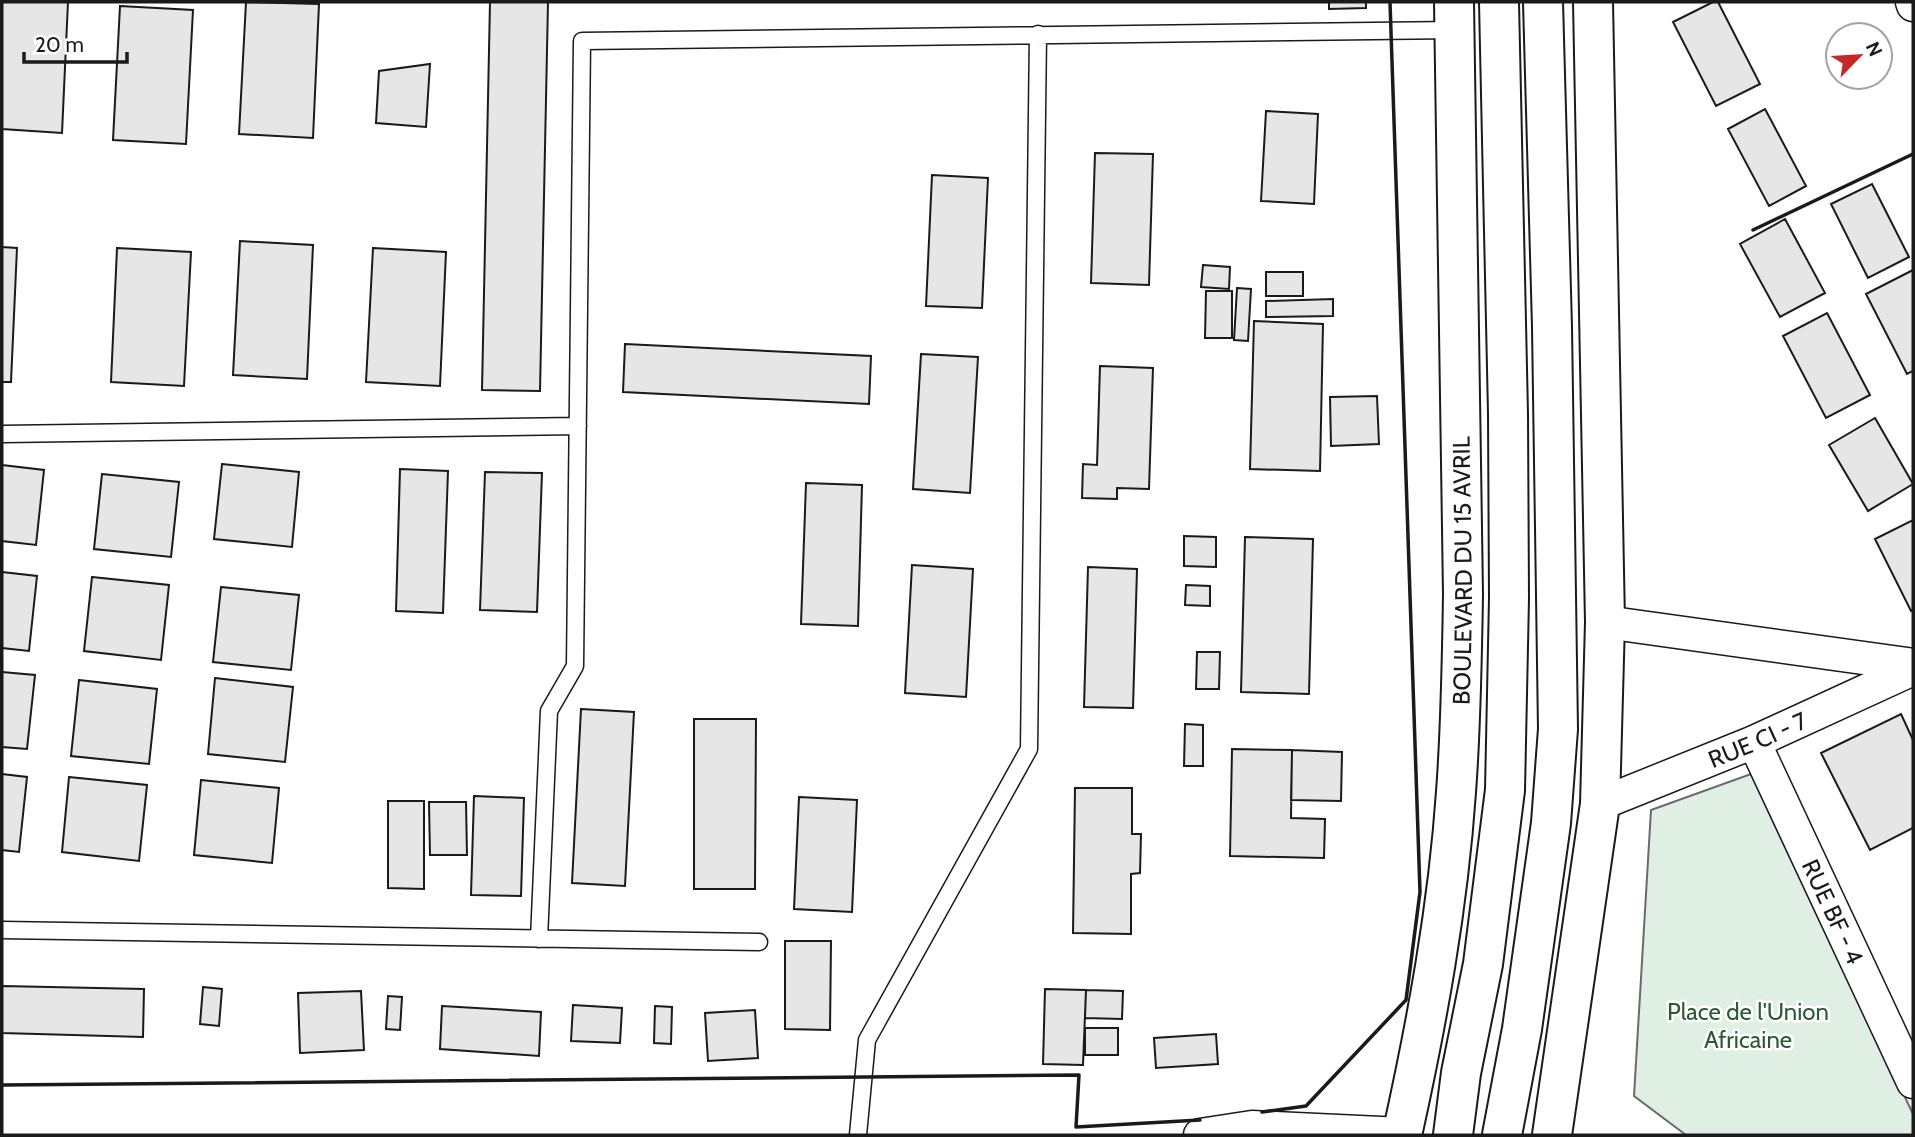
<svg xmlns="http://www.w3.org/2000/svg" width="1915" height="1137" font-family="Cabin,sans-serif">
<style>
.green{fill:#e0efe3;stroke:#6a6a6a;stroke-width:2}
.building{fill:#e6e6e6;stroke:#1a1a1a;stroke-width:2}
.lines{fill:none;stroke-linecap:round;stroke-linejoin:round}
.lane-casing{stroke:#1a1a1a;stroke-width:19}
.street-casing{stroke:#1a1a1a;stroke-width:35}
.primary-casing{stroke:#1a1a1a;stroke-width:42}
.highway-casing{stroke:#1a1a1a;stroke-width:42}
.lane{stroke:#fff;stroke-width:16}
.street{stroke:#fff;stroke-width:32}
.primary{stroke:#fff;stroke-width:38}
.highway{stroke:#fff;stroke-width:38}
.wall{stroke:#1a1a1a;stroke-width:3.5}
.labels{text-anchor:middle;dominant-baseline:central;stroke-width:5;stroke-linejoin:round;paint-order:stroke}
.street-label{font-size:24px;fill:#1a1a1a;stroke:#fff}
.park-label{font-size:24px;fill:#2b5a34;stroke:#fff}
</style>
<rect width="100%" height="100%" fill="#fff"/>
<path class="green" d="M1751,774L1913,1114V1135H1686L1634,1096L1651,810Z"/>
<path class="building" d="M2,2H68L62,133L2,129Z
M246,2L319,4L313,138L239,134Z
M490,2H548L540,391L482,390Z
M1329,2H1366V8L1329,9Z
M1713,2H1718L1760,84L1716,106L1673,22Z
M120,6L193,10L186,144L113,140Z
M430,64L426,127L376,123L379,71Z
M1765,109L1806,186L1769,206L1728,129Z
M1266,111L1318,114L1314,204L1261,201Z
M1095,153L1153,154L1149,285L1091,283Z
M932,175L988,178L982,308L926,306Z
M1872,184L1909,257L1868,278L1831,204Z
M1785,219L1825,293L1780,317L1740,244Z
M240,241L313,245L307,379L233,375Z
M2,247L17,248L11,382H2Z
M117,248L191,252L184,386L111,382Z
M373,248L446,252L440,386L366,382Z
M1203,265L1230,267L1229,289L1201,287Z
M1913,270V371L1907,374L1866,294Z
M1266,272H1303V296H1266Z
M1237,288L1251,289L1248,341L1234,340Z
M1206,291H1232V338H1205Z
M1333,299V316L1266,317V301Z
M1827,313L1870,395L1826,418L1783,336Z
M1254,321L1323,324L1320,471L1250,469Z
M625,344L871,356L869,404L623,392Z
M921,354L978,357L970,493L913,489Z
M1100,366L1153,368L1149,489L1117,488V499L1082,498L1083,464L1097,465Z
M1377,396L1379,444L1331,446L1330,397Z
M1875,418L1913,484L1868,511L1829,445Z
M222,464L299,472L292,547L214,539Z
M2,465L44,470L36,545L2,541Z
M400,469L448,471L443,613L396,611Z
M485,472L542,473L537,612L480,610Z
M102,474L179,482L171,557L94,549Z
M806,483L862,485L858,626L801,624Z
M1913,520V610L1911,611L1875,539Z
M1184,536L1216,537V567L1184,566Z
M1245,537L1313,539L1309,694L1241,692Z
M912,565L973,569L966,697L905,693Z
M1088,567L1137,569L1133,708L1084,707Z
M2,572L37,576L29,651L2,648Z
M92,577L169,585L161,660L84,651Z
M1186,585L1210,586V606L1185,605Z
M221,587L299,595L291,670L213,662Z
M1197,652H1220L1219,689H1196Z
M2,672L35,675L27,749L2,747Z
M215,678L293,687L285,762L208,754Z
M79,680L157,689L149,764L71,756Z
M581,709L634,712L625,886L572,883Z
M1901,714L1913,740V828L1870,850L1821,753Z
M694,719H756L755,889H694Z
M1185,724L1203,725V766H1184Z
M1232,749L1292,750L1291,818L1325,819L1324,858L1230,856Z
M1292,750L1342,752L1341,801L1291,800Z
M2,774L27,777L19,852L2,850Z
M69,777L147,785L139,861L62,852Z
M201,780L279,788L272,863L194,855Z
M1075,788H1132V834H1141L1140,873L1131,874V934L1073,933Z
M474,796L524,798L521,896L471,895Z
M799,797L857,800L852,912L794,909Z
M388,801H424V889L388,888Z
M429,802H466L467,855H430Z
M785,941H831L830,1030L785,1029Z
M2,986L144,989L143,1037L2,1033Z
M203,987L222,989L219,1026L200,1024Z
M1045,989L1086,990L1083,1065L1043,1064Z
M1086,990L1123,991L1122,1019L1085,1018Z
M361,991L364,1050L300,1053L298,993Z
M388,996L402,997L400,1030L386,1029Z
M573,1005L622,1008L620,1043L571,1041Z
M442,1006L541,1012L539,1056L440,1049Z
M655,1006L672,1007L671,1044L654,1043Z
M755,1010L758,1058L708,1061L705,1013Z
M1085,1028H1118V1055H1085Z
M1216,1034L1218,1064L1156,1068L1154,1038Z"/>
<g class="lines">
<g class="lane-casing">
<path id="lane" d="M2,434L578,426
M2,930L759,942
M539,939L549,711L575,666L582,41L1455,30
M858,1135L867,1040L1029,749L1038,34"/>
</g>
<g class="street-casing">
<g id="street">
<path d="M1912,2L1913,5"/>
<path d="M1605,622L1913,665"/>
<path id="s1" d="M1754,742L1913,1082"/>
<path id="s2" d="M1600,804L1754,742L1913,669"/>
<path d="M1200,1135L1252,1127L1402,1134"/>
</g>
</g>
<g class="primary-casing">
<g id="primary">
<path id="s3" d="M1402,1135C1427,1022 1448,908 1456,792C1461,726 1462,660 1463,594L1454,2"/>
<path d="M1552,1135L1600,804L1605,622L1593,2"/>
</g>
</g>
<g class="highway-casing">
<path id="highway" d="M1453,1135L1461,1073L1483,964L1505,790L1509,598L1508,414L1499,2
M1502,1135L1522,1029L1551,823L1558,729L1552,327L1543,2"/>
</g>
<use href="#lane" class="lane"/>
<use href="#street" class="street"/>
<use href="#primary" class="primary"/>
<use href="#highway" class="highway"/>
<path class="wall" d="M1753,230L1913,154
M2,1085L1079,1075L1076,1127L1200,1120
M1262,1112L1306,1106L1406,1000L1420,892L1390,2"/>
</g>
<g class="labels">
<g class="street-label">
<text stroke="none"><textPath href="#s3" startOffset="569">BOULEVARD DU 15 AVRIL</textPath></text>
<text stroke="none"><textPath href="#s2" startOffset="170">RUE CI - 7</textPath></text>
<text stroke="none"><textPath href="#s1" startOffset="187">RUE BF - 4</textPath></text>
</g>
<g class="park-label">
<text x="1748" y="1011">Place de l'Union<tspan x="1748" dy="28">Africaine</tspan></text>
</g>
</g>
<rect width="1915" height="1137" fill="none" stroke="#1a1a1a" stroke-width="7"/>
<g transform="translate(1859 56) rotate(65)"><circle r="33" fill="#ffffff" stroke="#a3a3a3" stroke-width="2"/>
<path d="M0-5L12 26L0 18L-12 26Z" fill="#c62828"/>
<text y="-10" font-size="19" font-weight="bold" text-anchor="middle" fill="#1a1a1a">N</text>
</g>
<path d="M24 52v10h103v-10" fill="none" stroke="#1a1a1a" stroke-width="3.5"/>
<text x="35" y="52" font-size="21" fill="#1a1a1a" stroke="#ffffff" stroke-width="5" paint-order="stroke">20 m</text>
</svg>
